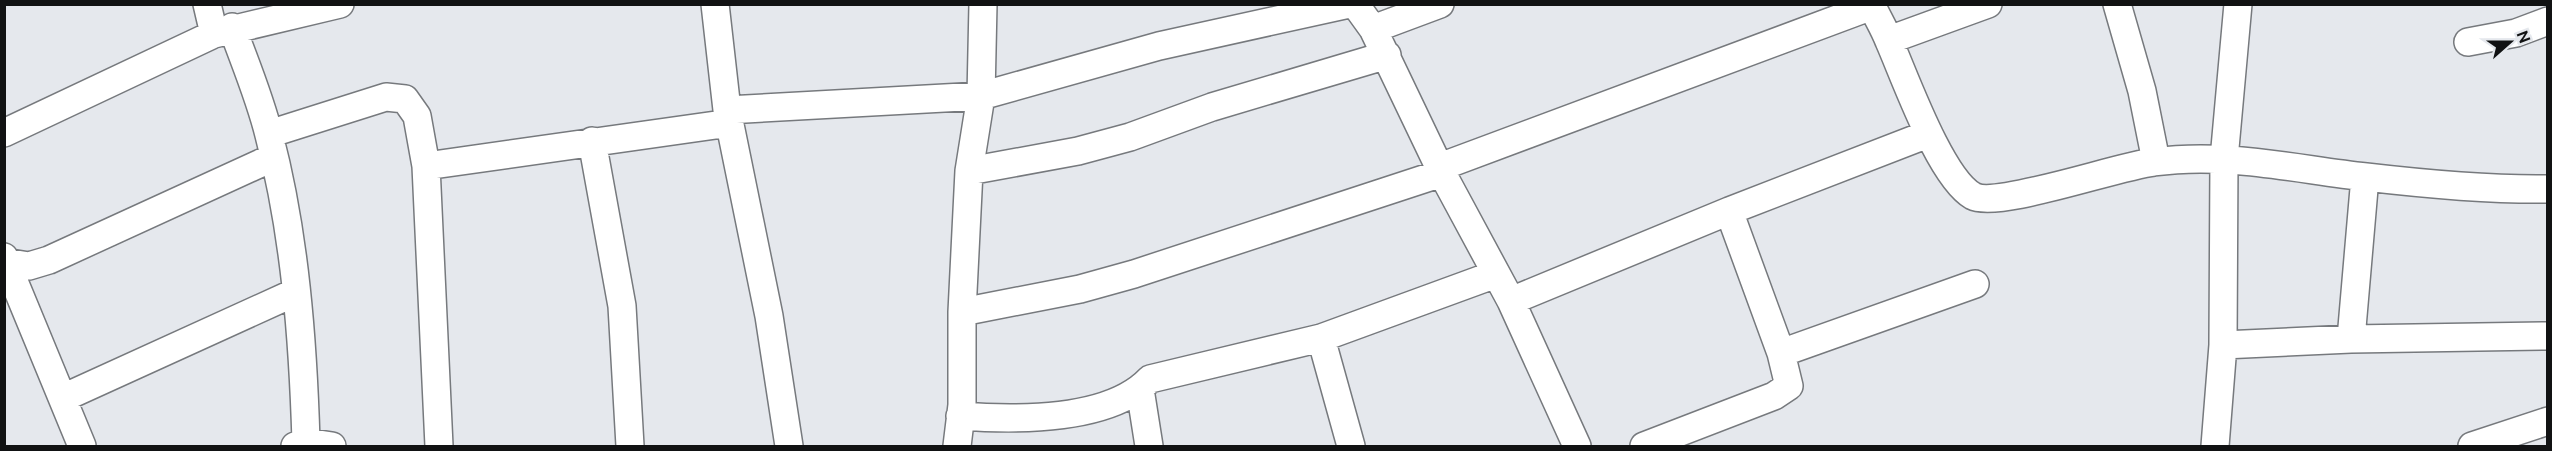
<svg xmlns="http://www.w3.org/2000/svg" width="2552" height="451" font-family="Ubuntu,sans-serif">
<style>
.lines{fill:none;stroke-linecap:round;stroke-linejoin:round}
.minor-casing{stroke:#76797d;stroke-width:30}
.minor{stroke:#fff;stroke-width:27}
</style>
<rect width="100%" height="100%" fill="#e5e8ed"/>
<g class="lines">
<g class="minor-casing">
<path id="minor" d="M207,4L214,34
M715,4L727,110L769,316L789,446
M1355,4L1373,29L1442,173L1511,301L1577,446
M1871,4C1877,17 1884,28 1889,41C1905,77 1940,177 1973,196C1997,209 2118,166 2154,162C2226,152 2295,169 2366,177C2426,184 2488,190 2548,189
M2117,4L2142,91L2156,161
M232,27C245,63 260,98 269,135C295,234 303,340 306,442L304,446
M1373,29L1440,4
M1889,40L1988,4
M2468,42L2516,33L2548,21
M727,110L981,96L1159,46L1349,4
M4,133L214,34L340,4
M269,134L386,97L405,99L417,116L426,166L439,446
M592,141L622,306L630,446
M426,166L730,123
M1440,167L1872,6
M969,171L1078,151L1130,137L1212,107L1387,55
M4,257L82,446
M4,262L29,266L49,260L274,157
M1511,301L1729,211L1928,134
M962,312L1080,289L1134,274L1442,173
M1321,338L1351,446
M2351,339L2365,177
M2223,345L2351,339L2548,336
M1781,353L1975,284
M1140,389L1149,446
M63,398L296,292
M960,416C1015,420 1109,422 1150,379L1321,338L1496,274
M295,446L306,442L332,446
M957,446L962,405V312L969,171L981,96L983,4
M1644,446L1774,396L1789,386L1781,353L1729,211
M2215,446L2223,345L2224,159L2238,4
M2472,446L2548,421"/>
</g>
<use href="#minor" class="minor"/>
</g>
<rect width="2552" height="451" fill="none" stroke="#111213" stroke-width="12"/>
<g transform="translate(2510 42) rotate(69)" stroke="#e5e8ed" stroke-width="4.5" paint-order="stroke">
<path d="M0-4.5L10 22L0 15L-10 22Z" fill="#111213"/>
<text y="-9" font-size="16" font-weight="bold" text-anchor="middle" fill="#111213">N</text>
</g>
</svg>
